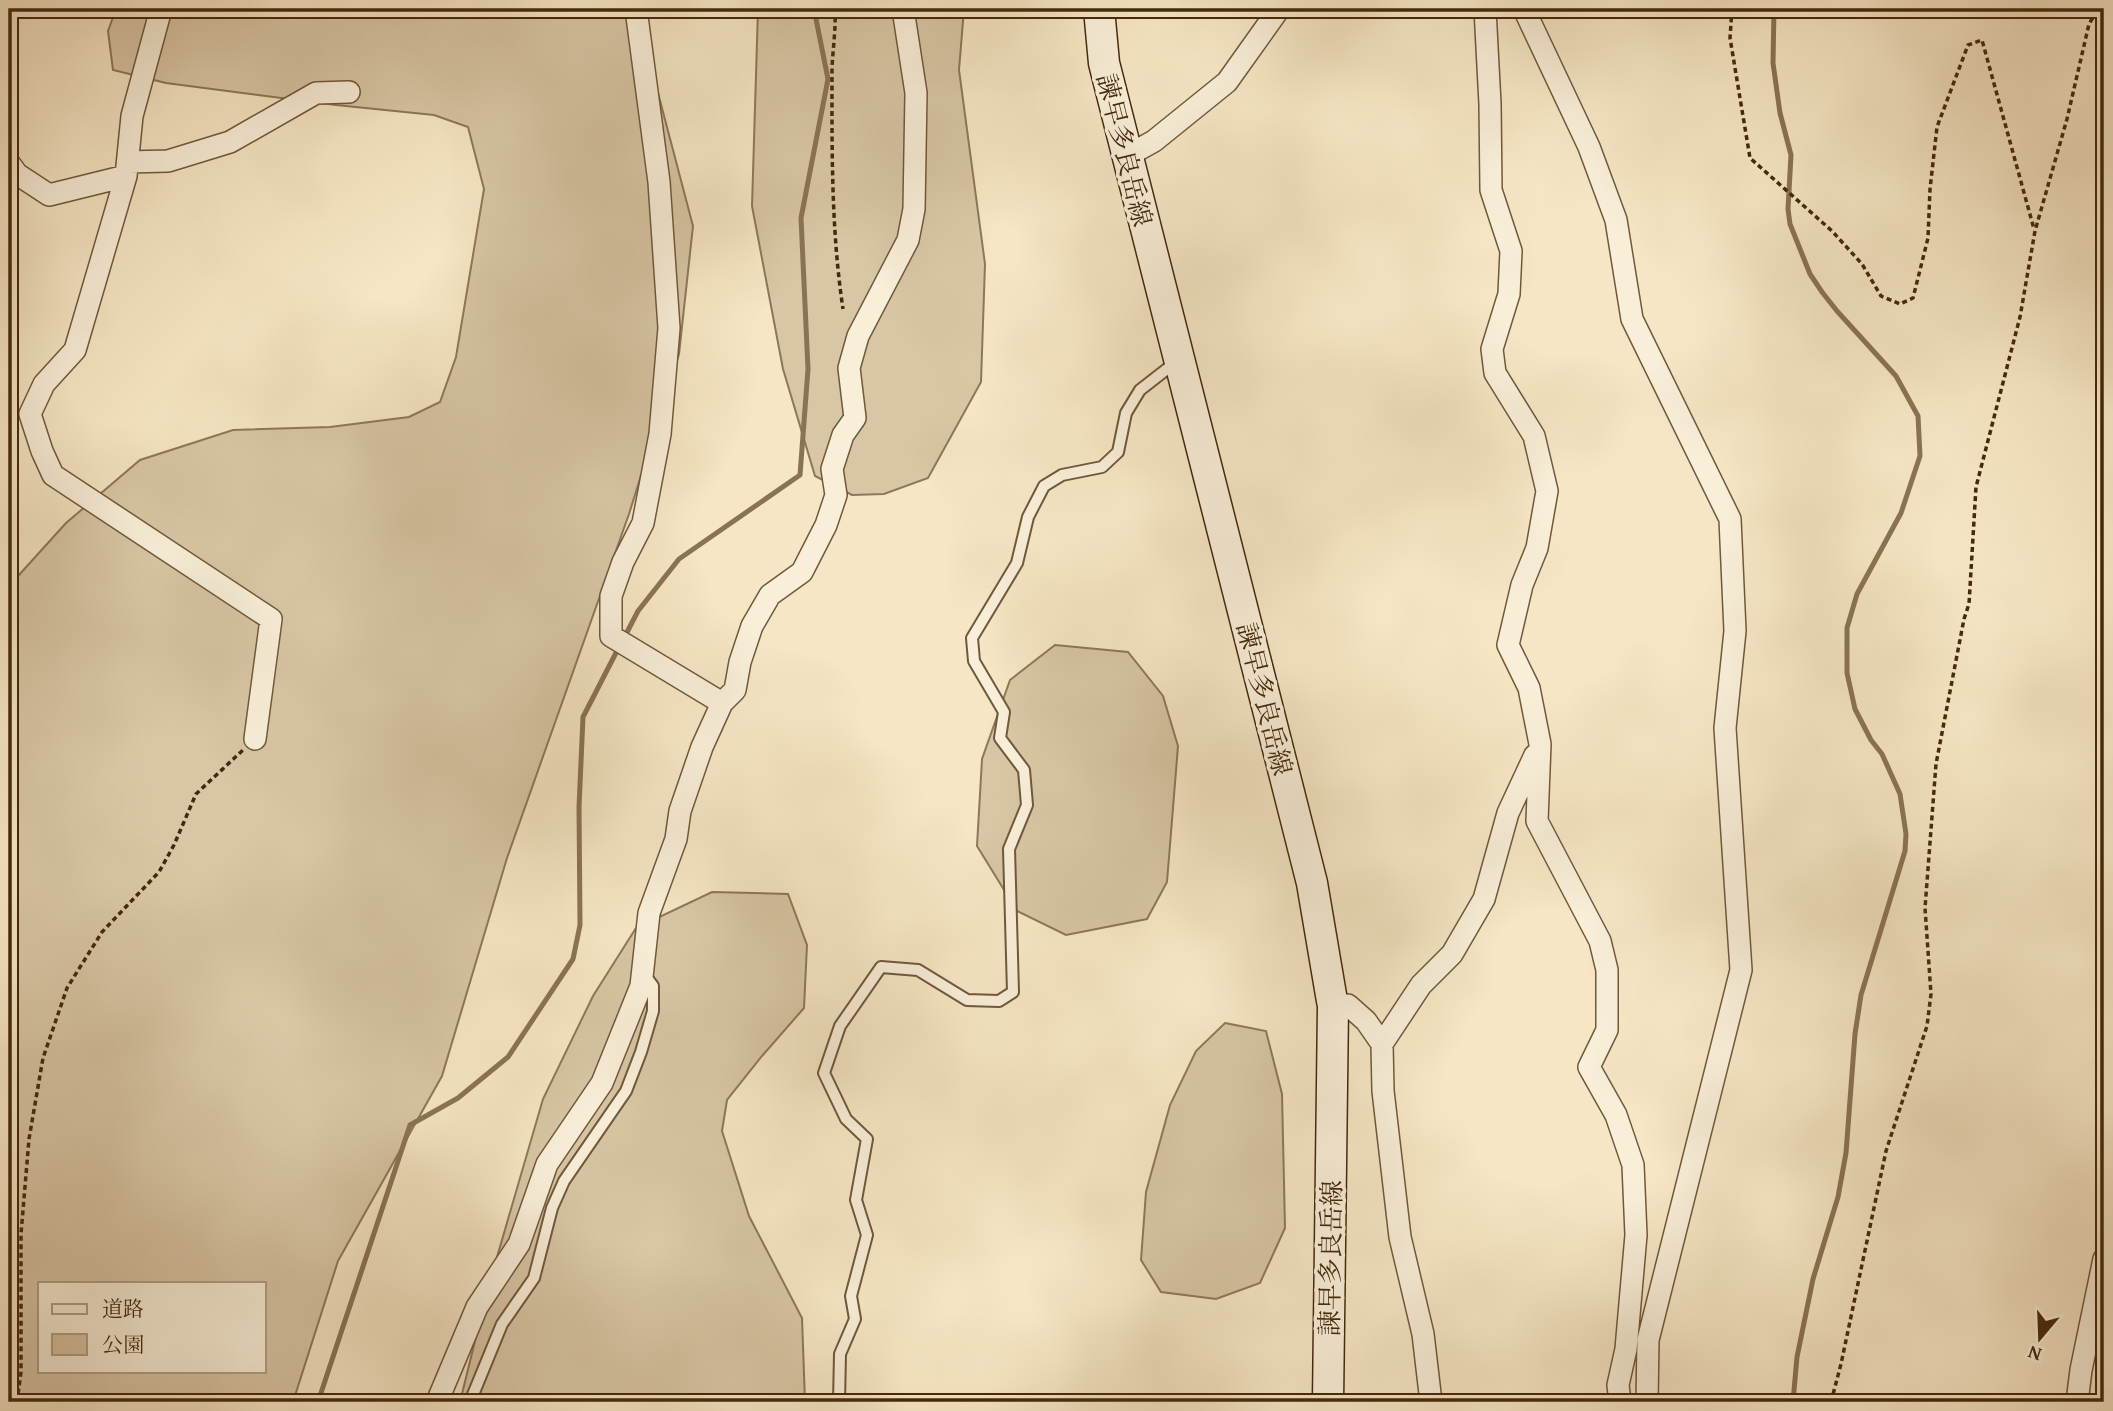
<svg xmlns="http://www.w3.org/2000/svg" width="2113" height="1411" font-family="'Gentium Book Plus','Noto Serif JP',serif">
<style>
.green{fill:#d8c6a5;stroke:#8e7758;stroke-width:2;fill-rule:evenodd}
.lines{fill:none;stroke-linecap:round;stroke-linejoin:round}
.stream{stroke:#8a7355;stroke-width:5}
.service-casing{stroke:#70583a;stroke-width:14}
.minor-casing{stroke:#70583a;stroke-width:24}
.secondary-casing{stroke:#44280b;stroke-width:33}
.path{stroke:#44280b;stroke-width:3.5;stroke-dasharray:5 3.5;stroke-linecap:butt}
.service{stroke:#f9efd9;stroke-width:10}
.minor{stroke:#f9efd9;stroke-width:21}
.secondary{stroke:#f9efd9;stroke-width:30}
.labels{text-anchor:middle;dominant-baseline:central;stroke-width:7;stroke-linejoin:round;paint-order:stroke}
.street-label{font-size:26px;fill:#44280b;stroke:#f9efd9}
</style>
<rect width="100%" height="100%" fill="#f6e6c5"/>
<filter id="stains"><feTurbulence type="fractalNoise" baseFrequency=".00286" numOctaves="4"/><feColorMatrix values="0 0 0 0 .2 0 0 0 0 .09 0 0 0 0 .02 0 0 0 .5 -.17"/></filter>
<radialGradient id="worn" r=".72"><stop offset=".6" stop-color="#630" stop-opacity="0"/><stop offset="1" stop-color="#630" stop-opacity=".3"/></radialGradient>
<path class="green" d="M116,9H632L647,51L693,226L679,354L629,514L507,858L442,1076L338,1261L293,1402H9V586L66,523L140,460L233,430L330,427L409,417L440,402L456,357L484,189L468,127L434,115L336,105L166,83L113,70L108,31ZM40,1283H264V1371H40Z
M758,9H964L959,70L985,264L981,382L928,478L884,494L852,495L815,476L783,369L752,206Z
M1055,645L1128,652L1163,696L1178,746L1167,882L1147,919L1066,935L1017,911L977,846L982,759L1010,680Z
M712,892L788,894L807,945L804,1008L762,1056L727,1100L722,1131L749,1216L802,1318L805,1402H460L488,1288L543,1099L593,996L636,928Z
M1225,1023L1266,1031L1282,1094L1285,1228L1260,1283L1216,1299L1161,1292L1141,1260L1146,1192L1170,1105L1196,1051Z"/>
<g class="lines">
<path class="stream" d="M1774,9L1773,63L1780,113L1791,155L1788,209L1790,224L1810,274L1822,292L1837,311L1896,376L1918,416L1920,456L1901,513L1857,594L1847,628V673L1855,709L1871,740L1882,754L1900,794L1906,834L1905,851L1861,995L1855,1034L1846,1153L1838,1197L1813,1279L1797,1357L1793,1402
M624,638L638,611L679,559L800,475L808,369L801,218L828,79L814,9
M318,1402L410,1125L458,1098L508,1057L573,959L580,925L579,807L583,717L619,647"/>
<g class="service-casing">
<path id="service" d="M470,1402L502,1324L534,1278L552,1208L564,1181L626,1091L641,1052L653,1011V986L644,974
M839,1402L840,1354L855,1319L851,1296L867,1235L856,1200L867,1139L846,1119L824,1073L840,1026L881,967L918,970L967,1000L999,1001L1013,992L1009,849L1027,805L1024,770L1000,738L1004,712L974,661L972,638L1017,563L1028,517L1044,486L1062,475L1102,467L1118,452L1126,413L1140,390L1176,362"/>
</g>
<g class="minor-casing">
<path id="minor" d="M161,9L132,116L126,176L75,350L44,384L30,414L42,451L53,475L271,619L255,739
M636,9L659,182L669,328L660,434L643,523L623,562L611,596V636L722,703
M1485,9L1490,104L1491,190L1511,251L1509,294L1492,349L1495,373L1534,436L1547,491L1537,548L1522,585L1508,645L1529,688L1540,744L1537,821L1600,941L1607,970V1030L1589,1067L1616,1115L1633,1165L1636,1235L1626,1349L1618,1385L1620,1402
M1524,9L1589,147L1616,220L1632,319L1730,519L1735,631L1725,728L1741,970L1648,1340L1647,1402
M1127,156L1154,141L1227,82L1279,9
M128,162L168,161L230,142L316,93L349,92
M9,163L17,174L49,195L126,176
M1333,1006L1348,1005L1366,1021L1382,1044L1421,985L1452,954L1484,899L1508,813L1535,755
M1382,1044L1383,1091L1400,1237L1423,1334L1431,1402
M437,1402L477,1307L519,1244L547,1164L602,1083L641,986L649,913L676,839L680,811L702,747L722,703L735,690L740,662L752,626L770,595L802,572L826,525L836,495L832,469L843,435L855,418L849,368L858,336L908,240L914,209L916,93L903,9
M2077,1402L2081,1370L2104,1259"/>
</g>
<g class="secondary-casing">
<path id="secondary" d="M1099,9L1104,63L1312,883L1331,995L1333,1006L1328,1402"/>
</g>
<path class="path" d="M835,9C836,28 833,48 832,68C832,149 831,229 843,309
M1732,9L1730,38L1750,158L1832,231L1862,264L1881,296L1900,304L1913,298L1928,238L1930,189L1937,127L1968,45L1982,40L2034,229
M17,1402L21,1372V1234L29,1139L43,1058L67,988L102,932L159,872L174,845L196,794L243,750
M1831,1402L1841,1364L1886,1151L1927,1026L1931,994L1925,908L1936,764L1964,619L1969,604L1976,487L2020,317L2035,231L2067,119L2089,24L2098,9"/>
<use href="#service" class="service"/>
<use href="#minor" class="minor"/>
<use href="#secondary" class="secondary"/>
</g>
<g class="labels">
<g class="street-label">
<text transform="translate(1125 150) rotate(76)">諫早多良岳線</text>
<text transform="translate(1265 699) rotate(76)">諫早多良岳線</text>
<text transform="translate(1330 1258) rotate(-89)">諫早多良岳線</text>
</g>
</g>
<rect width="2113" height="1411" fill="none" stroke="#f6e6c5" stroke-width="35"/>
<rect x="10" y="10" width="2092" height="1390" fill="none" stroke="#44280b" stroke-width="3.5"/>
<rect x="18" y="18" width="2078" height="1376" fill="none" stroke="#44280b" stroke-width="2"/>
<rect x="38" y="1282" width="228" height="91" fill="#f9efd9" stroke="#b19f87" stroke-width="2"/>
<rect x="52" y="1304" width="35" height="10" fill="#f9efd9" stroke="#b19f87" stroke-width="2"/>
<text x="102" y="1316" font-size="21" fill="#44280b">道路</text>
<rect x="52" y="1334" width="35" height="21" fill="#d8c6a5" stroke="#b19f87" stroke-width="2"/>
<text x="102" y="1352" font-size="21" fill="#44280b">公園</text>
<g transform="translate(2040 1338) rotate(199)" stroke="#f9efd9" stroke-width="5" paint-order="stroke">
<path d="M0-5L12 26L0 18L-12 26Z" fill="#44280b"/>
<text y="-10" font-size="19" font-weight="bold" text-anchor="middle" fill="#44280b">N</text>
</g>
<rect width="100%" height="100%" filter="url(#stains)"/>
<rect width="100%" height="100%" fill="url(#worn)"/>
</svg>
